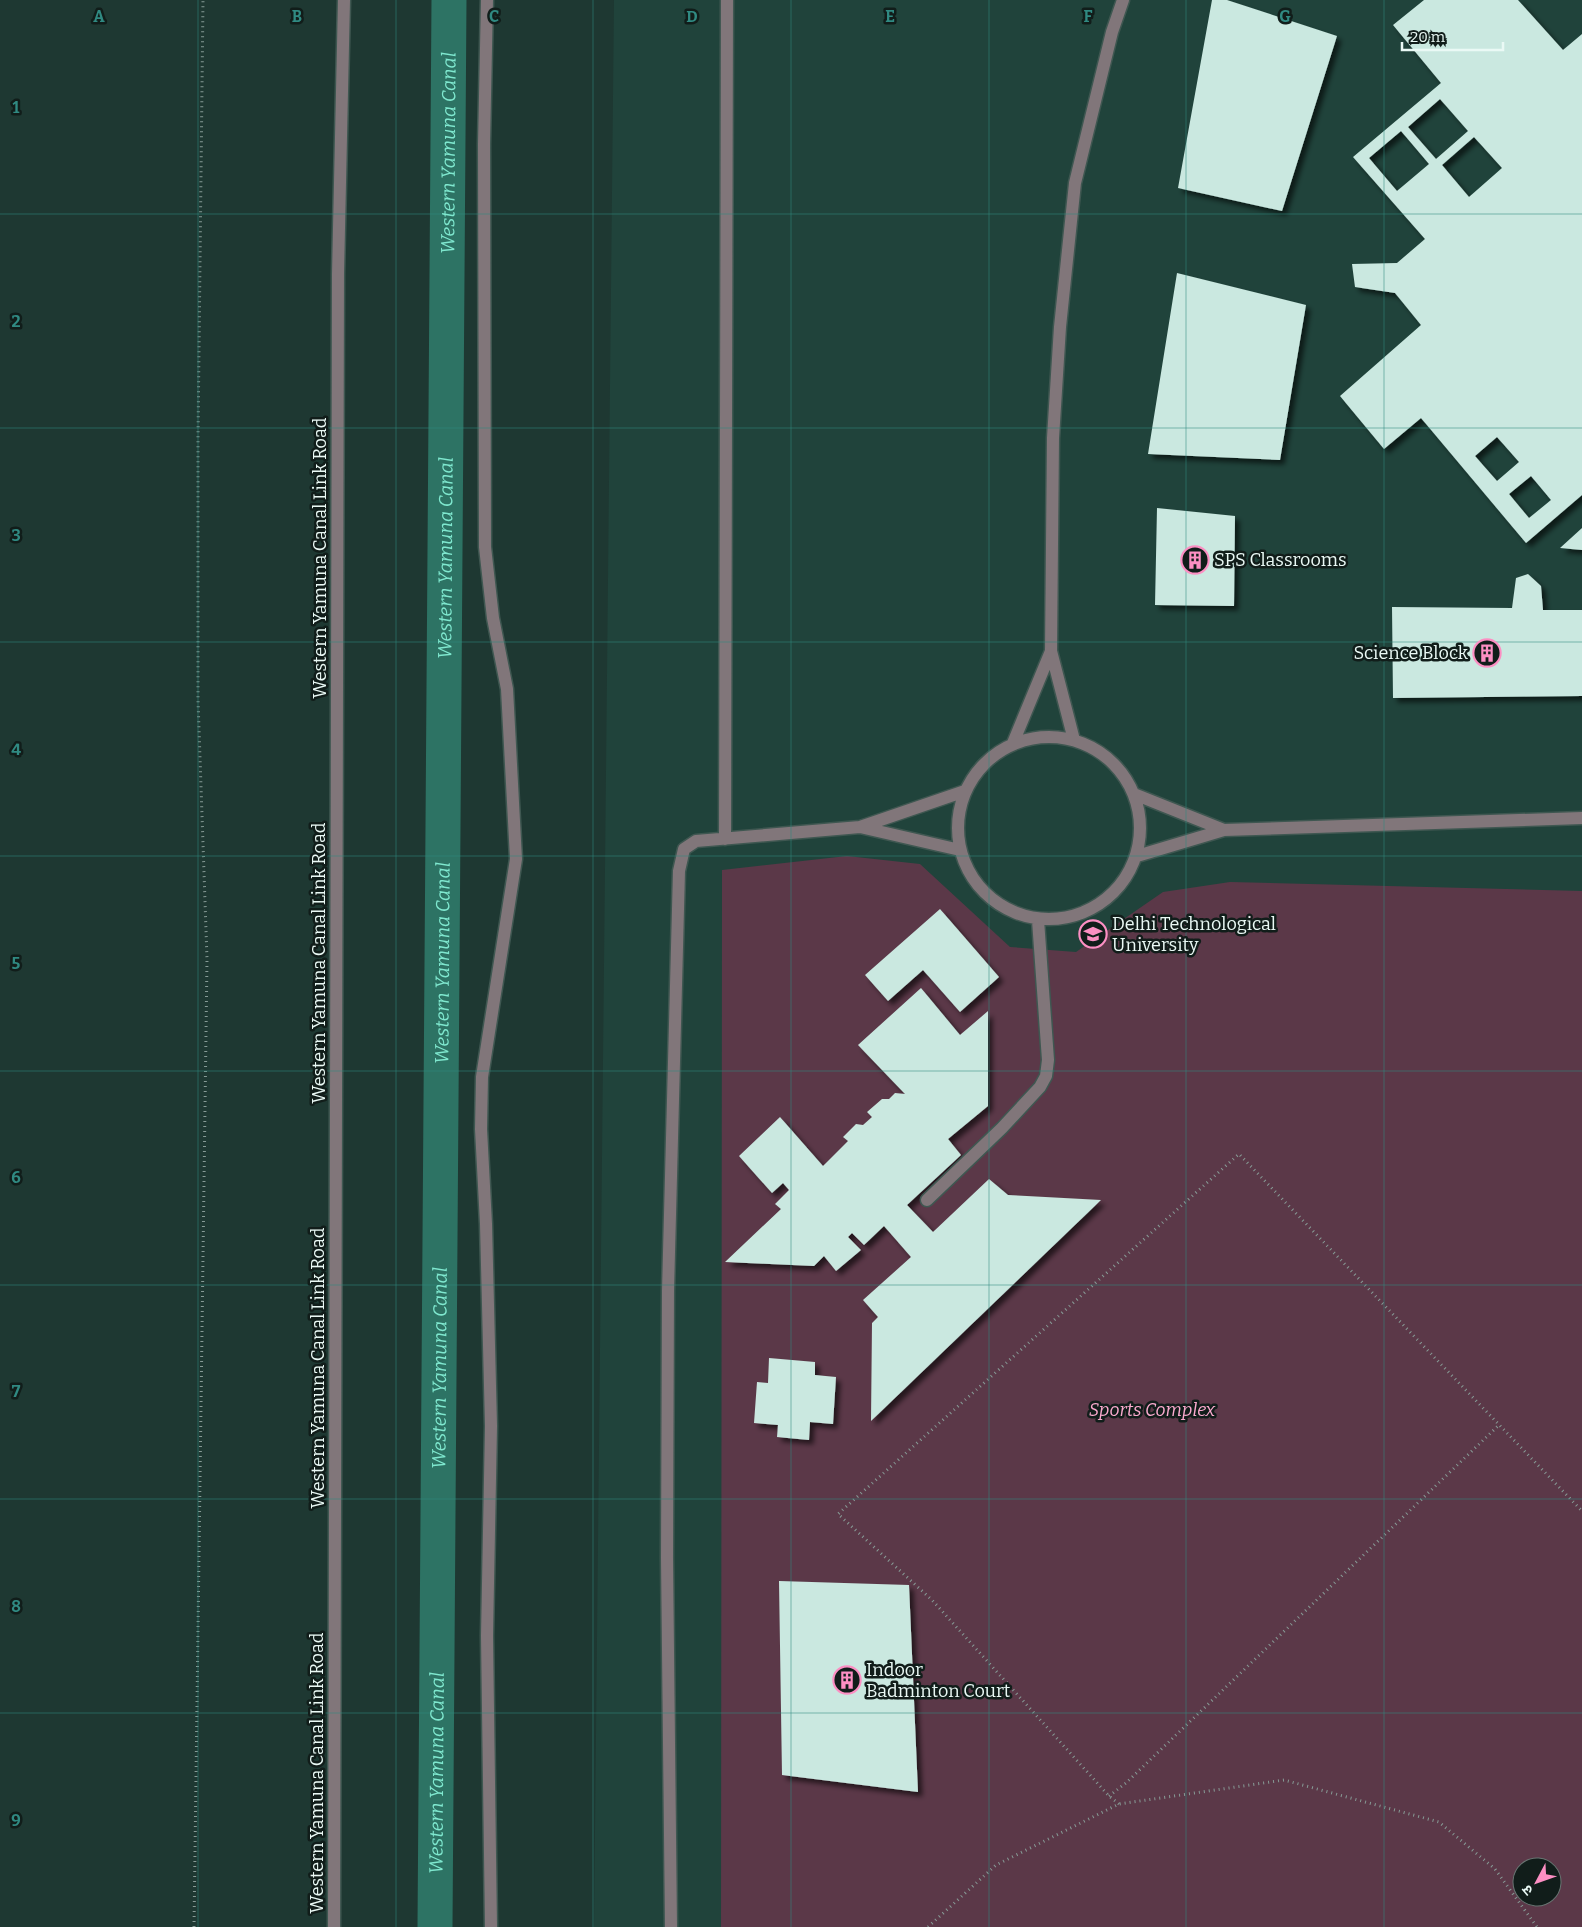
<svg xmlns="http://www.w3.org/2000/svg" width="1582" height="1927" font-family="Bitter,'Noto Sans Devanagari',serif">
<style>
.built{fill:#20433b;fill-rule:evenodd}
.green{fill:#5b3848;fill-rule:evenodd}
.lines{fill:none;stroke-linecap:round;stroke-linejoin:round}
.canal{stroke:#2d7364;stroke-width:35}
.building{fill:#cae8e0;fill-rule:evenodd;filter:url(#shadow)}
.minor-casing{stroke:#3f5751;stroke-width:15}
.path{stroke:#879b96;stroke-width:3;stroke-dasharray:1 4;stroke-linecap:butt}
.minor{stroke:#81767a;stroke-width:12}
.grid{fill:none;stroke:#308a82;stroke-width:1;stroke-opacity:0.55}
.labels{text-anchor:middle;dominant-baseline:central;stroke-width:5;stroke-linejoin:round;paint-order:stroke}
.street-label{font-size:18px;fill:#eaf9f5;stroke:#111d1a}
.poi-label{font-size:18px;fill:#eaf9f5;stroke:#111d1a;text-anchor:start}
.park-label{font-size:18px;font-style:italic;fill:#fbaacf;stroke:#111d1a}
.water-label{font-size:19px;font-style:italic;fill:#7fe8cf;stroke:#111d1a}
.grid-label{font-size:16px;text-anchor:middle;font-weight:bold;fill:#308a82;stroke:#111d1a;stroke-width:5;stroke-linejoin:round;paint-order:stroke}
</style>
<defs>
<filter id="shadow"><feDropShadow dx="4.5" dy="4.5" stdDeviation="2.5" flood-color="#0009"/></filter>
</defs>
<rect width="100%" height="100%" fill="#1e3832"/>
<path class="built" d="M614,0H1582V1927H594ZM1522,1867H1552V1897H1522Z"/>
<path class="green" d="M847,856L920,864L1010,947L1076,952L1163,892L1230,882L1582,891V1927H721L722,870ZM1522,1867H1552V1897H1522Z"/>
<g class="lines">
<path class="canal" id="s1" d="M435,1927L449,0"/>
</g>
<path class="building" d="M1212,0H1227L1337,36L1282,211L1178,188Z
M1424,0H1518L1563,50L1582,34V495L1526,543L1421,418L1384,449L1340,396L1421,325L1395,293L1355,287L1352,264L1397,263L1425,239L1353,157L1441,83L1393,25ZM1440,99L1468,131L1436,159L1408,127ZM1401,131L1429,164L1397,191L1369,158ZM1474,137L1502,168L1469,197L1442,165ZM1497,437L1519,462L1497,481L1475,456ZM1531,476L1551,500L1529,518L1509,494Z
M1177,273L1306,305L1280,460L1148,454Z
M1157,508L1235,516L1234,606L1155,605Z
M1582,528V550L1560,548Z
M1528,574L1541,586L1543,610H1582V696L1393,698L1392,607L1512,608L1516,578Z
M940,909L999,977L960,1012L923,970L888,1001L865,975Z
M921,988L960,1035L988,1011V1106L948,1139L961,1155L907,1205L933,1232L989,1179L1008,1195L1101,1200L871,1421L872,1323L878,1317L863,1300L911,1257L884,1226L864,1245L852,1233L848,1237L861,1250L836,1271L824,1256L814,1266L725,1262L781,1209L775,1204L789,1190L783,1183L772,1193L739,1156L780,1117L823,1166L848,1141L843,1137L856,1124L863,1125L872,1117L867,1112L882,1099H889L895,1093L905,1094L858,1045Z
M769,1358L815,1362V1375L836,1377L833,1424L810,1422L809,1440L777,1437L778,1425L754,1423L757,1382L768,1383Z
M779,1581L909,1585L918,1792L782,1775Z"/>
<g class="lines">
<g class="minor-casing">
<path id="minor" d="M487,0L484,144L485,547L493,618L507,689L516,859L482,1077L481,1129L486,1224L491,1426L487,1636L491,1927
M958 828a91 91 0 1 1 182 0a91 91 0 1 1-182 0Z
M1074,740L1051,651L1053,438L1060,327L1075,183L1112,32L1123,0
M1013,743L1051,651
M1134,794L1224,830
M860,827L960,850
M725,839L727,0
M1137,856L1224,830L1582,818
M927,1200L1002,1128L1040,1087L1046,1076L1048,1060L1038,920
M334,1927L338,274L344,0
M671,1927L667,1558L668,1291L679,871L684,849L696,841L860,827L965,791"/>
</g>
<path class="path" d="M1109,1796L1126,1783L1499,1425
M1119,1804L1109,1796L932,1600L838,1514L1239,1154L1582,1511
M194,1927L207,959L198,700V437L203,0
M928,1927L996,1865L1119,1804L1284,1780L1439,1822L1495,1869L1537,1927"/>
<use href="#minor" class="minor"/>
</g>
<path class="grid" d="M198,0V1927M396,0V1927M593,0V1927M791,0V1927M989,0V1927M1186,0V1927M1384,0V1927M0,214H1582M0,428H1582M0,642H1582M0,856H1582M0,1071H1582M0,1285H1582M0,1499H1582M0,1713H1582"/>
<defs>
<g id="building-ring" transform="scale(1.4375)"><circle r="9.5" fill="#111d1a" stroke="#fc8fc3" stroke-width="1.5"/><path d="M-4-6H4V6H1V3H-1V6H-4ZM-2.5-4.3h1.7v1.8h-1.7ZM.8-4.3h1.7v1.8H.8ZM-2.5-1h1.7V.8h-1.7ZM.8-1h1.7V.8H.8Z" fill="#fc8fc3"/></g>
<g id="university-ring" transform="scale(1.4375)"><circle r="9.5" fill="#111d1a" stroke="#fc8fc3" stroke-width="1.5"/><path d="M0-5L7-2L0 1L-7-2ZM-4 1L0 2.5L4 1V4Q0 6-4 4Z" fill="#fc8fc3"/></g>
</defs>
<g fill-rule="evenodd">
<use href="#building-ring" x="1195" y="560"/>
<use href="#building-ring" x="1487" y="653"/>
<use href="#university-ring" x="1093" y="934"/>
<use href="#building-ring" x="847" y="1680"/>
</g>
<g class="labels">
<g class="street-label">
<text transform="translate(320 558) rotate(-90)">Western Yamuna Canal Link Road</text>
<text transform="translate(319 963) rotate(-90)">Western Yamuna Canal Link Road</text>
<text transform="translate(318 1368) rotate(-90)">Western Yamuna Canal Link Road</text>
<text transform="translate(317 1773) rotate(-90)">Western Yamuna Canal Link Road</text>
</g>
<g class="poi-label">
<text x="1214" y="560">SPS Classrooms</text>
<text x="1468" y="653" text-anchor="end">Science Block</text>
<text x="1112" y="924">Delhi Technological<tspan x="1112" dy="21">University</tspan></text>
<text x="866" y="1670">Indoor<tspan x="866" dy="21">Badminton Court</tspan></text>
</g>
<g class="park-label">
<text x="1152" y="1410">Sports Complex</text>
</g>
<g class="water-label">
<text stroke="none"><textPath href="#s1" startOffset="1774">Western Yamuna Canal</textPath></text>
<text stroke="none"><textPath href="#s1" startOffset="1369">Western Yamuna Canal</textPath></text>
<text stroke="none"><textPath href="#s1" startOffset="964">Western Yamuna Canal</textPath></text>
<text stroke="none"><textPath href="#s1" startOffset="559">Western Yamuna Canal</textPath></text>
<text stroke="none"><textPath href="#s1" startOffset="154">Western Yamuna Canal</textPath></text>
</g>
</g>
<g class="grid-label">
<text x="99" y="22">A</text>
<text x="297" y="22">B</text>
<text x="494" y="22">C</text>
<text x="692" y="22">D</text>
<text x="890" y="22">E</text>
<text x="1088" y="22">F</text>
<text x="1285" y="22">G</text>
<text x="16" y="113">1</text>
<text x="16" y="327">2</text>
<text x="16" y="541">3</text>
<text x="16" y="755">4</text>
<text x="16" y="969">5</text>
<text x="16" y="1183">6</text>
<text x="16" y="1397">7</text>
<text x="16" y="1612">8</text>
<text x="16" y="1826">9</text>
</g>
<g transform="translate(1537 1882) rotate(229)"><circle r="24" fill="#111d1a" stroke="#687572"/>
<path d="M0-4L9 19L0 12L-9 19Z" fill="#fc8fc3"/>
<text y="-8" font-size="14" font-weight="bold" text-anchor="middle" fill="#eaf9f5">उ</text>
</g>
<path d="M1402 42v8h101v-8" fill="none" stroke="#eaf9f5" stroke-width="2.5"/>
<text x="1410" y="42" font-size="15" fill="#eaf9f5" stroke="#111d1a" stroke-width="4" paint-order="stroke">20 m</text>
</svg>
